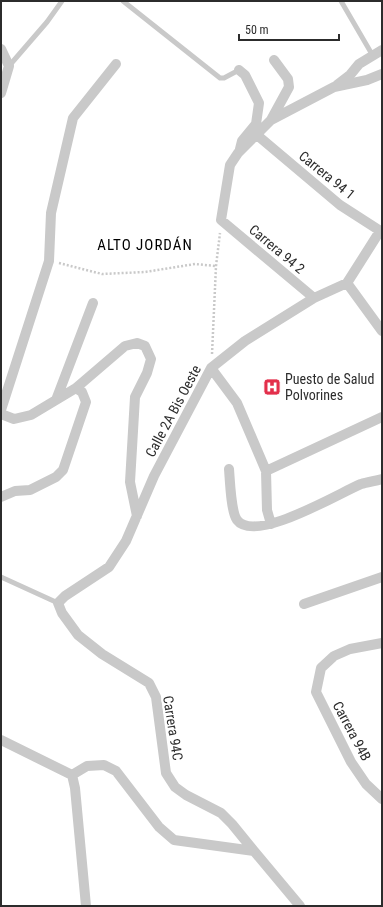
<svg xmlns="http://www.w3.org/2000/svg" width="383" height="907" font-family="'Roboto Condensed',sans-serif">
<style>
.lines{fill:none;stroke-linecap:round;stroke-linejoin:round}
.path{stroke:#c9c9c9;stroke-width:2.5;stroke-dasharray:2 2;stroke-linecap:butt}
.lane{stroke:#c9c9c9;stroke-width:5}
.street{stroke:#c9c9c9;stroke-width:10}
.labels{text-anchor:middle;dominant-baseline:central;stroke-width:4;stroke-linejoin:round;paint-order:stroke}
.street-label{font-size:14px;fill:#2c2c2c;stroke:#fff}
.poi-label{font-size:14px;fill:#2c2c2c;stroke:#fff;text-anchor:start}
.neighbourhood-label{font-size:15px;letter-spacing:1px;fill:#000;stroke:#fff}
</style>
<rect width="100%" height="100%" fill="#fff"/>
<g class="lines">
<path class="path" d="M59,263L102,274L145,272L195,264L216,266
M212,354L216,266L220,233"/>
<path class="lane" d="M123,1L220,78H224L239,70
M341,1L373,56
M9,66L47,22L62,1
M1,577L58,603"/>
<path class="street" d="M1,49L9,66L1,93
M239,70L245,75L259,103L256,124L242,141L240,149
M337,85L350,75L359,64L382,50
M271,120L289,87L288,79L274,60
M257,135L340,205L382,232
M347,283L382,331
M314,298L221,220L230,165L238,153L271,120L334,87L367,80L382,74
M211,368L237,403L266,471L267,510L271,524
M56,400L93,303
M1,410L49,261L51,213L73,118L116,64
M1,414L14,419L31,415L76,388L125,346L137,343L145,346L151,359L147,373L135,397L130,482L137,516
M229,469C230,481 231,512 237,520C255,544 339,493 361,484C368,482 375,481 382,479
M266,471L382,417
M1,497L15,491L30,490L56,477L63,470L86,402L82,392L76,388
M304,604L382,577
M382,643L350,649L334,656L321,668L316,692L351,762L366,784L382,799
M1,740L72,775
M72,775L87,766L104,765L116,771L159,827L174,840L254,851
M72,775L75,788L86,906
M300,906L254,851L232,824L221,813L186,795L175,787L166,773L156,697L149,683L102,654L78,635L62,613L58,603L65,596L109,567L126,541L154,476L211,368L245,341L314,298L347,283L380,231"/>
</g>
<defs>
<g id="hospital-square" transform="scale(0.9)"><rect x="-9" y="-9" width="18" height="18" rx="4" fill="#e32f4b" stroke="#fff"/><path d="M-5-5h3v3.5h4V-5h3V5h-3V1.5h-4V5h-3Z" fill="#fff"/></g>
</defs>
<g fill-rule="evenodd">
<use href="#hospital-square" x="272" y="387"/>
</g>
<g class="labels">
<g class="street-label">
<text transform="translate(327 175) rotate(39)">Carrera 94 1</text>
<text transform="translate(277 249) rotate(40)">Carrera 94 2</text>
<text transform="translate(173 411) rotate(-62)">Calle 2A Bis Oeste</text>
<text transform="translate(173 728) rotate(81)">Carrera 94C</text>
<text transform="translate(352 731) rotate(62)">Carrera 94B</text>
</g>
<g class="poi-label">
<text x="285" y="379">Puesto de Salud<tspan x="285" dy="16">Polvorines</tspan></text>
</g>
<g class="neighbourhood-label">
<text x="145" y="245">ALTO JORDÁN</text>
</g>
</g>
<rect width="383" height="907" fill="none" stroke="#2c2c2c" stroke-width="4"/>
<path d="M239 34v6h100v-6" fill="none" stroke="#2c2c2c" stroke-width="2"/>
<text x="245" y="34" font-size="12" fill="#2c2c2c" stroke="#ffffff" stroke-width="3" paint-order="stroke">50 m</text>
</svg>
